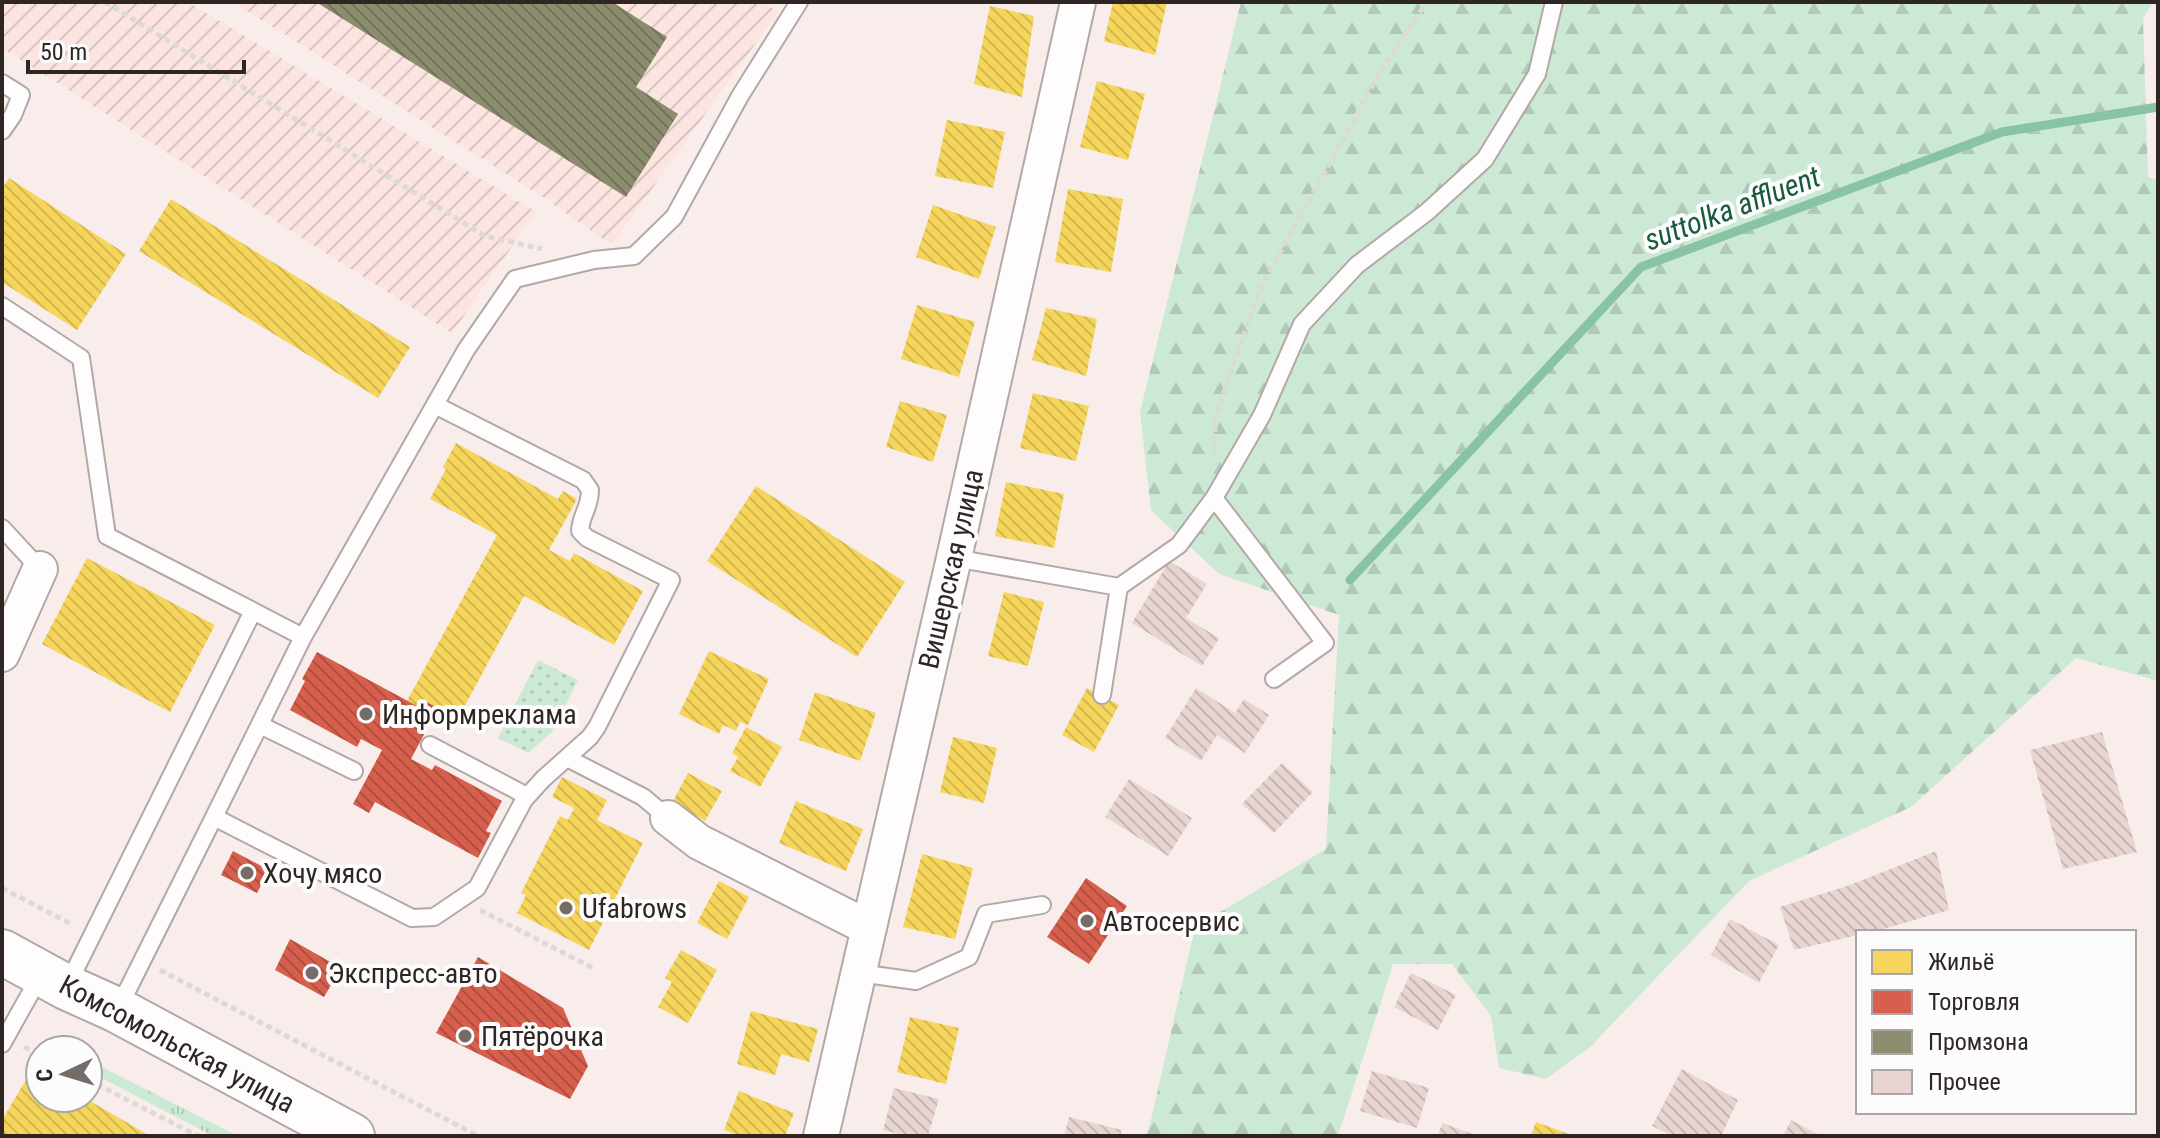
<svg xmlns="http://www.w3.org/2000/svg" width="2160" height="1138" font-family="'Roboto Condensed',sans-serif">
<style>
.industrial{fill:url(#industrial-furrows)}
.grass{fill:url(#grass-tufts)}
.forest{fill:url(#forest-firs)}
.park{fill:url(#park-dots)}
.homes{fill:url(#homes-back-hatch)}
.shops{fill:url(#shops-back-hatch)}
.industry{fill:url(#industry-back-hatch)}
.lines{fill:none;stroke-linecap:round;stroke-linejoin:round}
.stream{stroke:#89c3a5;stroke-width:9}
.building{fill:url(#building-back-hatch)}
.lane-casing{stroke:#b2a9a7;stroke-width:20}
.street-casing{stroke:#b2a9a7;stroke-width:38}
.secondary-casing{stroke:#b2a9a7;stroke-width:48}
.path{stroke:#ddd9d9;stroke-width:5;stroke-dasharray:6 4;stroke-linecap:butt}
.lane{stroke:#fefcfc;stroke-width:16}
.street{stroke:#fefcfc;stroke-width:34}
.secondary{stroke:#fefcfc;stroke-width:44}
.poi-dot{fill:#756c6a;stroke:#fcfcfc;stroke-width:3}
.labels{text-anchor:middle;dominant-baseline:central;stroke-width:8;stroke-linejoin:round;paint-order:stroke}
.street-label{font-size:28px;fill:#2f2624;stroke:#fcfcfc}
.poi-label{font-size:28px;fill:#2f2624;stroke:#fcfcfc;text-anchor:start}
.water-label{font-size:30px;font-style:italic;fill:#175a3e;stroke:#fcfcfc}
</style>
<defs>
<pattern id="industrial-furrows" width="10" height="10" patternUnits="userSpaceOnUse" patternTransform="scale(2)"><rect width="10" height="10" fill="#fce4e1"/><path d="M-1 1l2-2M0 10L10 0M9 11l2-2" fill="none" stroke="#d8c3c1"/></pattern>
<pattern id="grass-tufts" width="24" height="20" patternUnits="userSpaceOnUse" patternTransform="scale(2)"><rect width="24" height="20" fill="#cce9d6"/><path d="M3 7l-1-3M5 7V3M7 7l1-3M15 17l-1-3M17 17v-4M19 17l1-3" fill="none" stroke="#b0c8b8"/></pattern>
<pattern id="forest-firs" width="22" height="20" patternUnits="userSpaceOnUse" patternTransform="scale(2)"><rect width="22" height="20" fill="#cce9d6"/><path d="M5 1l3.5 6h-7zM16 11l3.5 6h-7z" fill="#b0c8b8"/></pattern>
<pattern id="park-dots" width="8" height="8" patternUnits="userSpaceOnUse" patternTransform="scale(2)"><rect width="8" height="8" fill="#cce9d6"/><path d="M2 2h.1M6 6h.1" fill="none" stroke="#b0c8b8" stroke-width="1.8" stroke-linecap="round"/></pattern>
<pattern id="homes-back-hatch" width="6" height="6" patternUnits="userSpaceOnUse" patternTransform="scale(2)"><rect width="6" height="6" fill="#f6d55c"/><path d="M-1 5l2 2M0 0l6 6M5-1l2 2" fill="none" stroke="#d3b750"/></pattern>
<pattern id="shops-back-hatch" width="6" height="6" patternUnits="userSpaceOnUse" patternTransform="scale(2)"><rect width="6" height="6" fill="#d6604d"/><path d="M-1 5l2 2M0 0l6 6M5-1l2 2" fill="none" stroke="#ae4f40"/></pattern>
<pattern id="industry-back-hatch" width="6" height="6" patternUnits="userSpaceOnUse" patternTransform="scale(2)"><rect width="6" height="6" fill="#8c8c6e"/><path d="M-1 5l2 2M0 0l6 6M5-1l2 2" fill="none" stroke="#73725a"/></pattern>
<pattern id="building-back-hatch" width="6" height="6" patternUnits="userSpaceOnUse" patternTransform="scale(2)"><rect width="6" height="6" fill="#e8d5d2"/><path d="M-1 5l2 2M0 0l6 6M5-1l2 2" fill="none" stroke="#c7b7b4"/></pattern>
</defs>
<rect width="100%" height="100%" fill="#f8edeb"/>
<path class="industrial" d="M2,2H188L536,212L452,333L2,48Z
M233,2H762L778,12L612,245L546,199Z"/>
<path class="grass" d="M88,1060L238,1136H213L88,1071Z"/>
<path class="forest" d="M1241,2H2153L2143,19L2148,177L2158,180V681L2076,658L1911,807L1749,881L1590,1047L1546,1079L1499,1068L1491,1016L1452,964H1393L1338,1136H1146L1150,1124L1195,927L1326,849L1339,615L1219,574L1151,510L1140,412Z"/>
<path class="park" d="M538,660L578,680L551,733L528,753L498,738Z"/>
<path class="homes" d="M1113,2H1167L1155,55L1104,41Z
M990,6L1034,16L1022,97L974,84Z
M1097,81L1145,94L1128,160L1080,147Z
M947,120L1005,132L993,188L935,176Z
M9,178L126,254L77,330L2,282V189Z
M1068,189L1123,199L1111,272L1055,262Z
M171,199L410,347L378,398L139,251Z
M933,205L996,227L979,279L916,257Z
M917,305L975,322L959,377L901,359Z
M1046,308L1097,319L1086,376L1032,360Z
M1033,393L1089,406L1076,461L1020,448Z
M900,401L947,415L933,462L886,447Z
M456,443L558,499L563,491L577,499L549,550L570,561L574,553L643,591L614,645L524,596L455,724L436,713L438,708L423,700L419,707L407,701L497,535L430,499L446,469L443,467Z
M1006,482L1064,494L1054,548L995,536Z
M756,486L905,582L857,657L707,561Z
M87,558L215,625L170,712L42,644Z
M1004,592L1044,602L1028,666L988,656Z
M709,651L769,679L748,725L740,722L736,731L723,725L719,734L679,714Z
M1087,688L1119,705L1094,752L1062,735Z
M815,692L876,713L860,761L799,740Z
M746,727L782,747L760,787L730,771L738,757L732,753Z
M953,737L997,748L984,803L940,792Z
M688,773L722,791L705,821L672,803Z
M562,777L607,800L597,820L643,843L589,950L517,913L526,895L521,893L560,816L568,820L574,808L552,797Z
M796,801L863,829L846,871L779,843Z
M922,854L973,868L955,939L903,927Z
M719,881L749,897L727,939L697,923Z
M681,950L717,970L688,1023L658,1007L672,982L665,978Z
M751,1011L818,1029L809,1062L781,1054L775,1075L737,1064Z
M910,1017L959,1028L946,1084L897,1072Z
M33,1068L40,1072V1098H85L150,1136H2V1120Z
M739,1091L794,1113L785,1136H740L724,1130Z
M1536,1122L1574,1136H1531Z"/>
<path class="shops" d="M317,652L419,707L423,700L438,708L411,759L432,770L435,765L502,801L486,831L491,833L478,858L375,802L369,813L353,804L382,750L361,739L357,747L290,710L305,681L302,679Z
M233,851L269,870L257,893L221,875Z
M1086,878L1127,906L1089,964L1047,937Z
M290,939L341,968L324,997L275,970Z
M478,957L563,1008L588,1066L570,1099L436,1033Z"/>
<path class="industry" d="M316,2H612L667,37L636,87L678,114L626,197Z"/>
<g class="lines">
<path class="stream" d="M1350,580L1641,267L2002,132L2158,107"/>
</g>
<path class="building" d="M1169,561L1207,584L1186,618L1219,638L1202,666L1132,623Z
M1196,688L1235,713L1244,699L1269,715L1245,753L1217,735L1201,761L1165,738Z
M2102,732L2137,852L2063,869L2030,750Z
M1282,763L1313,792L1274,833L1242,804Z
M1129,779L1192,818L1168,856L1105,817Z
M1936,851L1949,910L1873,932H1858V935L1794,950L1780,907L1850,885Z
M1730,919L1779,945L1759,983L1711,955Z
M1411,973L1456,995L1438,1030L1394,1007Z
M1682,1069L1738,1100L1721,1136H1673L1652,1126Z
M1372,1071L1429,1088L1417,1128L1360,1111Z
M894,1088L939,1099L928,1136H907L883,1130Z
M1069,1117L1122,1130L1120,1136H1064Z
M1791,1120L1821,1136H1783Z
M1442,1123L1473,1134L1472,1136H1438Z"/>
<g class="lines">
<g class="lane-casing">
<path id="lane" d="M2,83L21,95L13,115L2,131
M2,306L81,358L107,536L253,611
M1214,498L1325,643L1274,679
M2,528L40,569
M954,558L1119,587L1102,695
M1119,587L1179,545L1214,498L1262,415L1302,324L1357,265L1427,212L1485,159L1537,74L1554,2
M260,725L354,771
M430,745L527,796
M567,758L643,797L668,818
M214,817L303,637L466,350L515,279L594,260L634,256L674,217L740,96L799,2
M859,973L916,981L969,957L986,914L1042,905
M67,986L253,611L303,637
M118,1009L214,817L412,918L434,917L477,888L524,800L543,779L590,737L597,727L671,580L587,538L580,531C581,514 590,508 590,490L583,480L435,405
M2,1044L40,976"/>
</g>
<g class="street-casing">
<path id="street" d="M2,654L40,569
M668,818L699,842L869,928
M821,1136L954,558L1078,2"/>
</g>
<g class="secondary-casing">
<path id="secondary" d="M2,952L66,987L117,1010L352,1136"/>
</g>
<path class="path" d="M105,2L485,236L542,249
M1215,452V418L1260,289L1384,65L1427,2
M2,888L73,925
M480,910L593,968
M160,970L478,1136
M24,1047L40,1055
M88,1080L198,1136"/>
<use href="#lane" class="lane"/>
<use href="#street" class="street"/>
<use href="#secondary" class="secondary"/>
</g>
<g class="poi-dot">
<circle cx="366" cy="714" r="8"/>
<circle cx="247" cy="873" r="8"/>
<circle cx="566" cy="908" r="8"/>
<circle cx="1087" cy="921" r="8"/>
<circle cx="312" cy="973" r="8"/>
<circle cx="465" cy="1036" r="8"/>
</g>
<g class="labels">
<g class="street-label">
<text transform="translate(951 569) rotate(-77)">Вишерская улица</text>
<text transform="translate(177 1044) rotate(28)">Комсомольская улица</text>
</g>
<g class="poi-label">
<text x="382" y="714">Информреклама</text>
<text x="263" y="873">Хочу мясо</text>
<text x="582" y="908">Ufabrows</text>
<text x="1103" y="921">Автосервис</text>
<text x="328" y="973">Экспресс-авто</text>
<text x="481" y="1036">Пятёрочка</text>
</g>
<g class="water-label">
<text transform="translate(1732 208) rotate(-21)">suttolka affluent</text>
</g>
</g>
<rect width="2160" height="1138" fill="none" stroke="#2f2624" stroke-width="8"/>
<rect x="1856" y="930" width="280" height="184" fill="#fcfcfc" stroke="#aaa6a6" stroke-width="2"/>
<rect x="1872" y="950" width="40" height="24" fill="#f6d55c" stroke="#aaa6a6" stroke-width="2"/>
<text x="1928" y="970" font-size="24" fill="#2f2624">Жильё</text>
<rect x="1872" y="990" width="40" height="24" fill="#d6604d" stroke="#aaa6a6" stroke-width="2"/>
<text x="1928" y="1010" font-size="24" fill="#2f2624">Торговля</text>
<rect x="1872" y="1030" width="40" height="24" fill="#8c8c6e" stroke="#aaa6a6" stroke-width="2"/>
<text x="1928" y="1050" font-size="24" fill="#2f2624">Промзона</text>
<rect x="1872" y="1070" width="40" height="24" fill="#e8d5d2" stroke="#aaa6a6" stroke-width="2"/>
<text x="1928" y="1090" font-size="24" fill="#2f2624">Прочее</text>
<g transform="translate(64 1074) rotate(266)"><circle r="38" fill="#fcfcfc" stroke="#aaa6a6" stroke-width="2"/>
<path d="M0-6L14 30L0 20L-14 30Z" fill="#756c6a"/>
<text y="-12" font-size="22" font-weight="bold" text-anchor="middle" fill="#2f2624">С</text>
</g>
<path d="M28 60v12h216v-12" fill="none" stroke="#2f2624" stroke-width="4"/>
<text x="40" y="60" font-size="24" fill="#2f2624" stroke="#fcfcfc" stroke-width="6" paint-order="stroke">50 m</text>
</svg>
